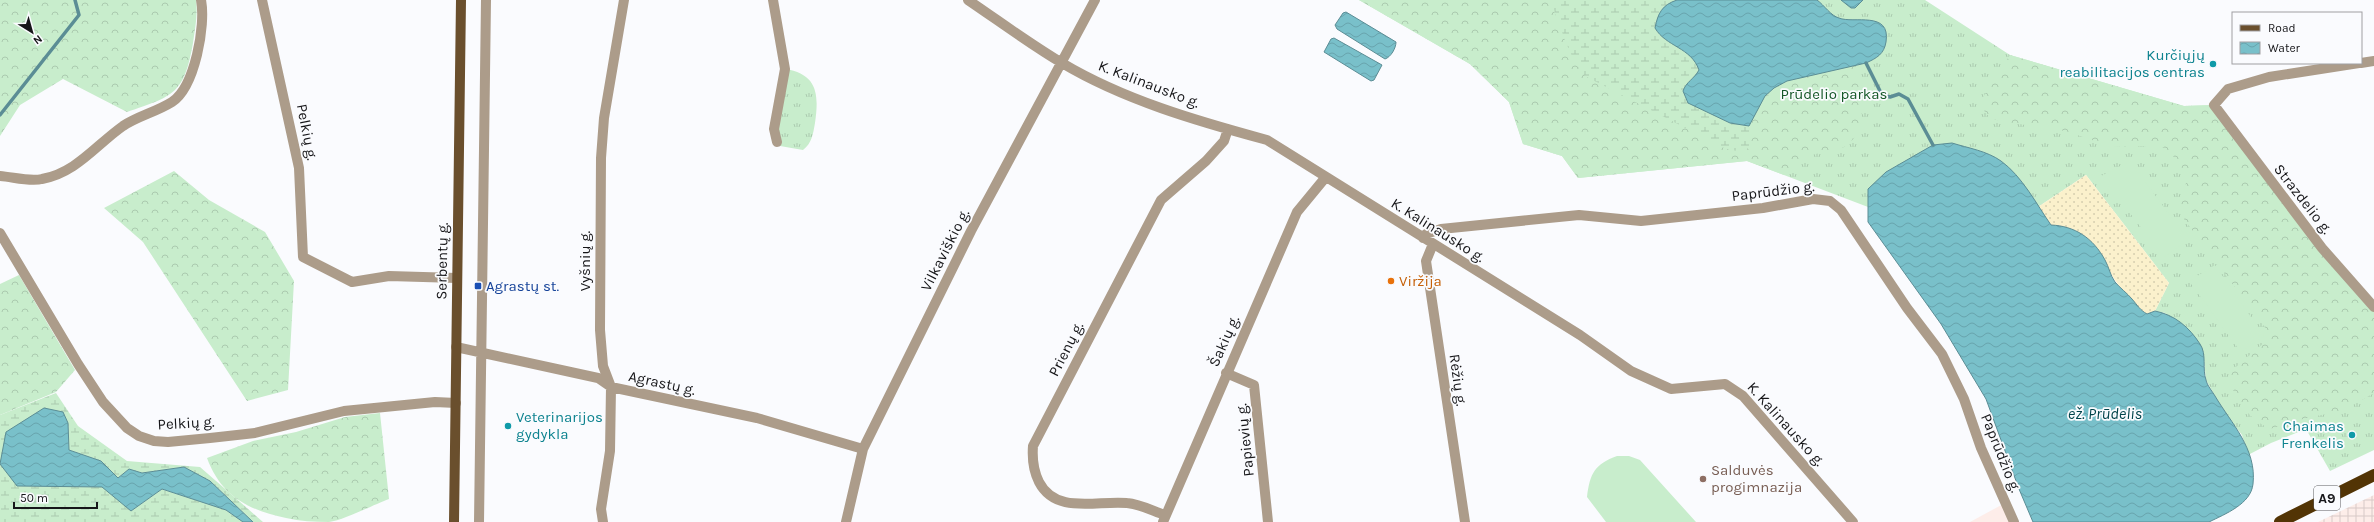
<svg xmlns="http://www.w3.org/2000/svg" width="2374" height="522" font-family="Karla,sans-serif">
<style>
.commercial{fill:#fdede9}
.industrial{fill:url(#industrial-grid)}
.grass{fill:url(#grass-tufts)}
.forest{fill:url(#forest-crowns)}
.wetland{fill:url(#wetland-marsh)}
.sand{fill:url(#sand-dots)}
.garden{fill:#c8edcc}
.water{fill:url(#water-waves);stroke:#5b8d95}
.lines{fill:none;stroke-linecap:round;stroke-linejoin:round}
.stream{stroke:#5b8d95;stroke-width:3.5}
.street{stroke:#ac9c8a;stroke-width:10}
.primary{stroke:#6a4f2d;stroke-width:10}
.highway{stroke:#523405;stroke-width:12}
.culture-dot{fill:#0f9aa8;stroke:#fafbfe;stroke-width:1.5}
.food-dot{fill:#e8710a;stroke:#fafbfe;stroke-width:1.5}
.transit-dot{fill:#1a4fb4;stroke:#fafbfe;stroke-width:1.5}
.education-dot{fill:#8d6e63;stroke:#fafbfe;stroke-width:1.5}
.labels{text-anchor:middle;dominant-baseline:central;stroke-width:3.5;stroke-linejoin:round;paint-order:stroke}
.shield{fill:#fafbfe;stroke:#5a5b5e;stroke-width:1}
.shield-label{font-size:14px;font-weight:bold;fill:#161619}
.culture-label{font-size:15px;fill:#0d838f;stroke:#fafbfe;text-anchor:end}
.street-label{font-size:15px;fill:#161619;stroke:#fafbfe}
.park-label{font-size:15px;fill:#145727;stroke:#fafbfe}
.food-label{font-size:15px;fill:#c56008;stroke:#fafbfe;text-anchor:start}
.transit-label{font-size:15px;fill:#164399;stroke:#fafbfe;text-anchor:start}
.education-label{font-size:15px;fill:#785e54;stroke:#fafbfe;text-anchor:start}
.water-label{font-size:16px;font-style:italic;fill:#00444b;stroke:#fafbfe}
</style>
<defs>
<pattern id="industrial-grid" width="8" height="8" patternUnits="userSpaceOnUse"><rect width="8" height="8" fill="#fdede9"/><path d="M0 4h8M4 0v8" fill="none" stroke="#d8cac7"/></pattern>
<pattern id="grass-tufts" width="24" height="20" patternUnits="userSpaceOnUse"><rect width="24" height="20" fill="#c8edcc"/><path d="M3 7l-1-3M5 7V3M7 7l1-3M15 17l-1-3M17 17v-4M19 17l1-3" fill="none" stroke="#abcaaf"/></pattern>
<pattern id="forest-crowns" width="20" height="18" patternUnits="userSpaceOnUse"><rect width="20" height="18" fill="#c8edcc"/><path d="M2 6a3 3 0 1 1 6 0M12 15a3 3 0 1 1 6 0" fill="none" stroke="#abcaaf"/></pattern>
<pattern id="wetland-marsh" width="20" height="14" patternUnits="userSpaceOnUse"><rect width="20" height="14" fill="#c8edcc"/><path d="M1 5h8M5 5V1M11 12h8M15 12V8" fill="none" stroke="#abcaaf"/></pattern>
<pattern id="sand-dots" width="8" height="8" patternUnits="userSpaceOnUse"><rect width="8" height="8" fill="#fbf1cc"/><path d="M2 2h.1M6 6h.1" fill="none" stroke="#d6ceaf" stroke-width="1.8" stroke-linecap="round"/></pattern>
<pattern id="water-waves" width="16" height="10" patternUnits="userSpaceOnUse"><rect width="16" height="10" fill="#79c0ca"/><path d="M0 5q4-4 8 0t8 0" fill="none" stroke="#68a4ad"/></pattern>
</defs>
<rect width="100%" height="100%" fill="#fafbfe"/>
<path class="commercial" d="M2005,503L2014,522H1970Z"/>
<path class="industrial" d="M2374,495V522H2318Z"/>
<path class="grass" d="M1359,0H1925L2010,55L2184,106L2214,105L2374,307V450L2330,471L2306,429L2271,443L2248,455L2242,435L2224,412L2206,380L2204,360L2165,313L2155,311L2169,283L2086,175L2038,207L2022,184L1868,189V207L1747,161L1578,178L1562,156L1523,144L1509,102L1470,64Z
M785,69C818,74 819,95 815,123C813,134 812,143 803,150L780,146L777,142Z"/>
<path class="forest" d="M0,0H196C198,15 195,28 193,43C184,94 174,96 127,112L63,79L20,105L0,136Z
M1359,0H1550L1567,45L1643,105L1695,132L1752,138C1749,125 1752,118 1759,106C1778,74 1821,73 1855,65C1862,93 1872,136 1838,150C1833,153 1826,152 1820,153C1804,156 1795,164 1784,175L1747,161L1578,178L1562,156L1523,144L1509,102L1470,64Z
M2010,55L2184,106L2214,105L2374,307V393L2344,410L2294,421L2270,429C2248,418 2232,398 2229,373L2265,342L2268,337L2266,329L2181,215L2179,206L2186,183V174L2174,157L2165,148L2156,146L2113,147L2065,131L2000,121L1990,118L1981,107L1982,99Z
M174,171L209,200L265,232L294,281L288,390L247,401L143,242L104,208Z
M19,275L75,370L56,392L0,415V284Z
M380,413L389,499C373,505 344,520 329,522C314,522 300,521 286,518C248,510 221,496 207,458L253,441L296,432L345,417Z"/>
<path class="wetland" d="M1550,0H1677C1662,6 1658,13 1655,28C1666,47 1690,48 1699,69L1695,77L1686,84L1688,102L1730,123L1749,126C1755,151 1746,155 1724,148L1585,76C1567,55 1561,25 1550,0Z
M56,393L78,426L127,461L200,467L263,522H253L210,481L184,467L142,473L129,469L118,478L101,461L69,450L68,423L17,486L103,487L131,511L162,489L226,510L243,522H0V415Z"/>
<path class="sand" d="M2086,175L2169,283L2155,311L2147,314C2135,307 2117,285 2110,272L2051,225L2038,207Z"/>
<path class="garden" d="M2130,161L2188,240L2164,257L2101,176Z
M2215,265L2264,336L2241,352L2189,281Z
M1617,456H1629L1640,460L1696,522H1606L1587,497C1590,473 1595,464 1617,456Z"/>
<path class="water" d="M1677,0H1817C1824,5 1831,16 1839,18C1853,24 1891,10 1886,42C1884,54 1877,58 1866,63L1787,81L1774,88L1765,96L1749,126L1730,123L1688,103L1683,91C1686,82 1694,79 1699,70C1691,47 1666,47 1655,28C1658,13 1662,5 1677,0Z
M1841,0H1863L1855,8H1851Z
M1346,12L1396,42C1396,48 1391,57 1385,59L1337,29L1335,25L1343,13Z
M1334,38L1382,65L1374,80L1371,81L1324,52L1331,39Z
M1952,143C1968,148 1987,151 2001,161C2022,176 2037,205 2051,225C2075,226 2093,238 2105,260C2109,267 2110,275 2115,282C2120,288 2127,293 2132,299C2138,306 2140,310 2147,314L2155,311C2175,315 2189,327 2200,344C2207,354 2202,369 2206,380C2207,385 2212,391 2215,396C2231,423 2257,449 2253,484C2251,504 2225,514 2209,522H2033L2019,489L1986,399L1941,324L1868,222V189L1886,172L1933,145Z
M44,408L63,412L68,423L69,450L101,461L118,478L129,469L142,473L184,467L210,481L253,522H243L226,510L162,489L131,511L102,487L17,486L0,464L6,432Z"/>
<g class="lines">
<path class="stream" d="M1866,63L1882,95L1890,97L1899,94L1908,99L1933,145
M0,115L79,15L75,0"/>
<path class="street" d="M262,0L299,168L303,257L352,282L389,276L457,278
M773,0L785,69L774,129L777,142
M968,0C999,21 1030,44 1062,63C1124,100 1197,121 1267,140L1580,335L1631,371L1671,389L1725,384L1743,396L1853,522
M2359,63L2269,77L2228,89L2214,105L2322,248L2374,307
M2361,63L2374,61
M0,176C13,177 30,182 42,179C76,173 96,145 123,126C138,116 156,112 172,102C195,87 206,25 201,0
M0,233L78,364L103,402L127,428L139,436L154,441L168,442L210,438L255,433L344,411L435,402L456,403
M1423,238L1426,234L1441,229L1579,215L1641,221L1763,208L1813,199L1830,201L1841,210L1907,308L1942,354L1964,399L1981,448L2014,522
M1433,244L1426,261L1465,522
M456,347L598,378L611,387L757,418L863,449
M1226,373L1254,385L1268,522
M1165,515C1153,511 1140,504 1127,503C1097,500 1056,515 1039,482C1033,470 1032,459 1033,446L1161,200L1206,161L1224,141L1228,129
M479,522L486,0
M603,522L601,509L610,451L611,387L603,366L600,330L601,158L604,118L624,0
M846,522L863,449L971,231L1095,0
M1163,522L1297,212L1325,178"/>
<path class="primary" d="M454,522L461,0"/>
<path class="highway" d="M2280,522L2374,475"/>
</g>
<g class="culture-dot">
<circle cx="2213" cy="64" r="4"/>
<circle cx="508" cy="426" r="4"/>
<circle cx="2352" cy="435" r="4"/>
</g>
<circle class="food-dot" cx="1391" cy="281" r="4"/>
<rect class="transit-dot" x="474" y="282" width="8" height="8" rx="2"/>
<circle class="education-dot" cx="1703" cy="479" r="4"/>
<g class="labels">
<rect class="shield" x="2314" y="486" width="26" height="24" rx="3"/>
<g class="shield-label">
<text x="2327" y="498">A9</text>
</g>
<g class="culture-label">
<text x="2205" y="55">Kurčiųjų<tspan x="2205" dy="17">reabilitacijos centras</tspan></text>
<text x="516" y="417" text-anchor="start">Veterinarijos<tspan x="516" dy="17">gydykla</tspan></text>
<text x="2344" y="426">Chaimas<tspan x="2344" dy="17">Frenkelis</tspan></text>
</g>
<g class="street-label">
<text transform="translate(1149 84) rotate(21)">K. Kalinausko g.</text>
<text transform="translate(307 132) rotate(79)">Pelkių g.</text>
<text transform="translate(1773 191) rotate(-7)">Paprūdžio g.</text>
<text transform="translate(2303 199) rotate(52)">Strazdelio g.</text>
<text transform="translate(1438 230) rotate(32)">K. Kalinausko g.</text>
<text transform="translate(945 250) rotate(-63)">Vilkaviškio g.</text>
<text transform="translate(442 261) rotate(-89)">Serbentų g.</text>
<text transform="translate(585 261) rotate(-90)">Vyšnių g.</text>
<text transform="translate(1224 341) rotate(-66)">Šakių g.</text>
<text transform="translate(1066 349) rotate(-63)">Prienų g.</text>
<text transform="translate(1458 380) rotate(82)">Rėžių g.</text>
<text transform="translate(662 383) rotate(12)">Agrastų g.</text>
<text transform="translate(186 423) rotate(-3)">Pelkių g.</text>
<text transform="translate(1786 424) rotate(48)">K. Kalinausko g.</text>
<text transform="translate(1245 440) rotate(-96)">Papievių g.</text>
<text transform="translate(2001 453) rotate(68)">Paprūdžio g.</text>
</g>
<g class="park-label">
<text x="1834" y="94">Prūdelio parkas</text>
</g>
<g class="food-label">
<text x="1399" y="281">Viržija</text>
</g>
<g class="transit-label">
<text x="486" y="286">Agrastų st.</text>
</g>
<g class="education-label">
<text x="1711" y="470">Salduvės<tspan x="1711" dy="17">progimnazija</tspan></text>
</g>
<g class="water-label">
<text x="2105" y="413">ež. Prūdelis</text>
</g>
</g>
<rect x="2232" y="12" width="130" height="52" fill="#fafbfe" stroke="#9f9fa2"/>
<rect x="2240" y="25" width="20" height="6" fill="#6a4f2d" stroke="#9f9fa2"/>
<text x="2268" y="32" font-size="12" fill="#161619">Road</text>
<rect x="2240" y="42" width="20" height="12" fill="url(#water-waves)" stroke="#9f9fa2"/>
<text x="2268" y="52" font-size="12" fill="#161619">Water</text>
<g transform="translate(32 32) rotate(143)" stroke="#fafbfe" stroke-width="3" paint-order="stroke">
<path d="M0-3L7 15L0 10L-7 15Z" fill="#161619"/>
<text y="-6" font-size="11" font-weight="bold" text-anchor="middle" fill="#161619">N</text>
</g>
<path d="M14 502v6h83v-6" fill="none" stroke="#161619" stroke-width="2"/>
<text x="20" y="502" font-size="12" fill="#161619" stroke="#fafbfe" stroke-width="3" paint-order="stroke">50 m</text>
</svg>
